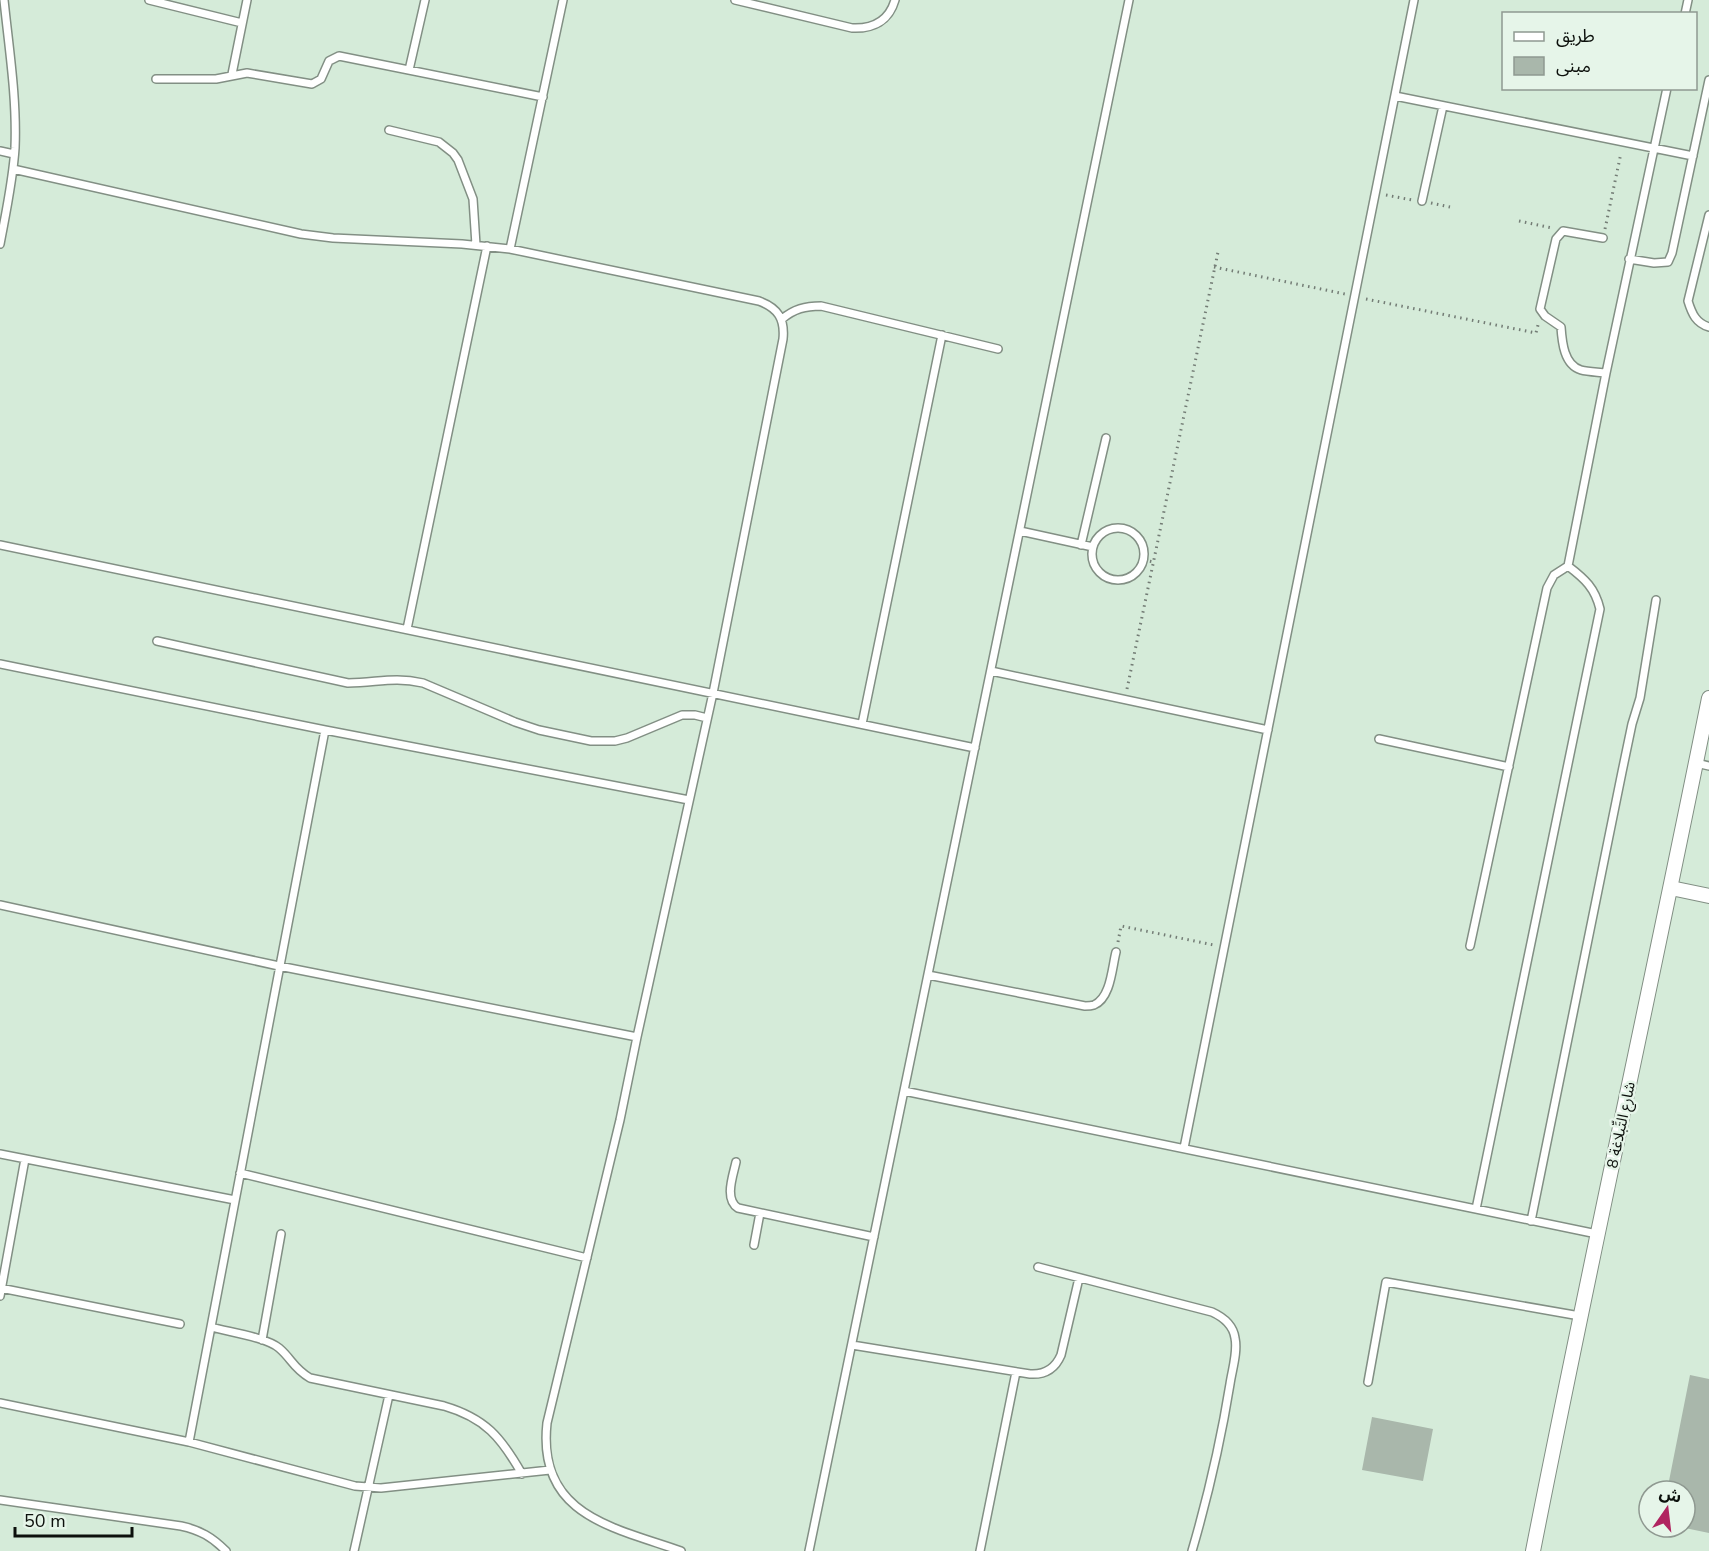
<svg xmlns="http://www.w3.org/2000/svg" width="1709" height="1551" font-family="'Nunito Sans','Noto Sans Arabic',sans-serif">
<style>
.built{fill:#d5ebd9;fill-rule:evenodd}
.building{fill:#a9b7ab}
.lines{fill:none;stroke-linecap:round;stroke-linejoin:round}
.lane-casing{stroke:#828f84;stroke-width:10}
.street-casing{stroke:#828f84;stroke-width:16}
.path{stroke:#737c75;stroke-width:3;stroke-dasharray:1.5 4.5;stroke-linecap:butt}
.lane{stroke:#fff;stroke-width:7}
.street{stroke:#fff;stroke-width:14}
.labels{text-anchor:middle;dominant-baseline:central;stroke-width:5;stroke-linejoin:round;paint-order:stroke}
.street-label{font-size:15px;fill:#0c100c;stroke:#e6f5e9}
</style>
<rect width="100%" height="100%" fill="#e6f5e9"/>
<path class="built" d="M0,0H1709V1551H0ZM1504,14H1696V88H1504ZM1649,1491H1685V1527H1649Z"/>
<path class="building" d="M1690,1375L1709,1379V1533L1685,1528V1491H1667Z
M1372,1417L1433,1429L1423,1481L1362,1470Z"/>
<g class="lines">
<g class="lane-casing">
<path id="lane" d="M149,0L242,23
M735,0L852,28C873,29 889,21 895,0
M1685,14L1688,0
M409,70L425,0
M232,74L247,0
M156,79H216L247,73L312,84L321,79L329,61L339,56L543,97
M1395,96L1693,156
M389,130L439,142L453,153L458,160L473,199L476,245
M0,151L14,154
M13,169L301,234L333,238L462,244L510,249L759,301C778,308 785,319 783,339L713,693L637,1037L620,1120L547,1423C537,1515 612,1527 681,1551
M1422,201L1443,106
M1709,215L1688,301C1692,314 1696,323 1709,327
M1603,238L1563,231L1556,239L1540,309L1545,316L1561,327C1562,342 1564,365 1581,370C1588,372 1598,372 1606,373
M0,244C6,212 13,180 15,148C17,98 9,49 4,0
M510,249L563,0
M1629,259L1654,263L1668,262L1672,253L1709,80
M782,319C794,309 805,306 821,306L998,349
M1092 554a26 26 0 1 1 52 0a26 26 0 1 1-52 0Z
M1020,531L1093,547
M0,545L975,748
M1081,545L1106,438
M407,629L487,246
M157,641L348,683C377,683 393,676 423,683L515,722L539,730L591,741H615L627,738L682,715H695L707,718
M0,664L325,730L689,800
M991,671L1268,730
M862,724L942,335
M1379,739L1509,767
M1696,763L1709,766
M0,905L279,966L637,1037
M1470,946L1547,588L1554,575L1568,566
M928,975L1085,1006C1088,1006 1091,1006 1094,1005C1111,998 1112,967 1116,952
M904,1091L1597,1234
M1184,1148L1414,0
M0,1154L235,1200
M736,1162C733,1176 724,1199 738,1208L874,1237
M240,1173L587,1258
M1476,1209L1600,609C1595,588 1585,579 1568,566L1606,373L1667,88
M1531,1221L1622,772L1632,724L1640,698L1656,600
M754,1245L760,1213
M1038,1267L1212,1312C1223,1317 1233,1324 1235,1338C1238,1352 1232,1370 1230,1384C1221,1440 1208,1496 1192,1551
M0,1288L180,1324
M0,1296L25,1159
M211,1327C228,1332 266,1337 279,1348C292,1359 293,1368 310,1378L444,1406C485,1418 501,1437 522,1474
M262,1340L281,1234
M852,1345L1030,1374C1045,1375 1055,1369 1061,1355L1079,1278
M1368,1382L1386,1282L1580,1316
M0,1403L189,1442L355,1486L381,1488L550,1470
M189,1442L325,730
M0,1500L181,1526C200,1530 212,1537 226,1551
M354,1551L389,1395
M809,1551L1129,0
M980,1551L1016,1372"/>
</g>
<g class="street-casing">
<path id="street" d="M1671,888L1709,896
M1533,1551C1589,1266 1652,983 1709,698"/>
</g>
<path class="path" d="M1386,195L1412,200
M1431,203L1450,207
M1519,221L1552,228
M1605,229L1621,153
M1214,267L1345,294
M1366,299L1536,333L1538,325
M1144,560L1154,562
M1127,689L1218,252
M1118,942L1121,926L1214,945"/>
<use href="#lane" class="lane"/>
<use href="#street" class="street"/>
</g>
<g class="labels">
<g class="street-label">
<text transform="translate(1621 1125) rotate(-78)">شارع التِّبلاغة 8</text>
</g>
</g>
<rect x="1502" y="12" width="195" height="78" fill="#e6f5e9" stroke="#8f9991" stroke-width="1.5"/>
<rect x="1514" y="32" width="30" height="9" fill="#ffffff" stroke="#8f9991" stroke-width="1.5"/>
<text x="1556" y="42" font-size="18" fill="#0c100c">طريق</text>
<rect x="1514" y="57" width="30" height="18" fill="#a9b7ab" stroke="#8f9991" stroke-width="1.5"/>
<text x="1556" y="72" font-size="18" fill="#0c100c">مبنى</text>
<g transform="translate(1667 1509) rotate(14)"><circle r="28" fill="#e6f5e9" stroke="#8f9991" stroke-width="1.5"/>
<path d="M0-4.5L10 22L0 15L-10 22Z" fill="#b02460"/>
<text y="-9" font-size="16" font-weight="bold" text-anchor="middle" fill="#0c100c">ش</text>
</g>
<path d="M15 1527v9h117v-9" fill="none" stroke="#0c100c" stroke-width="3"/>
<text x="24" y="1527" font-size="18" fill="#0c100c" stroke="#e6f5e9" stroke-width="4.5" paint-order="stroke">50 m</text>
</svg>
